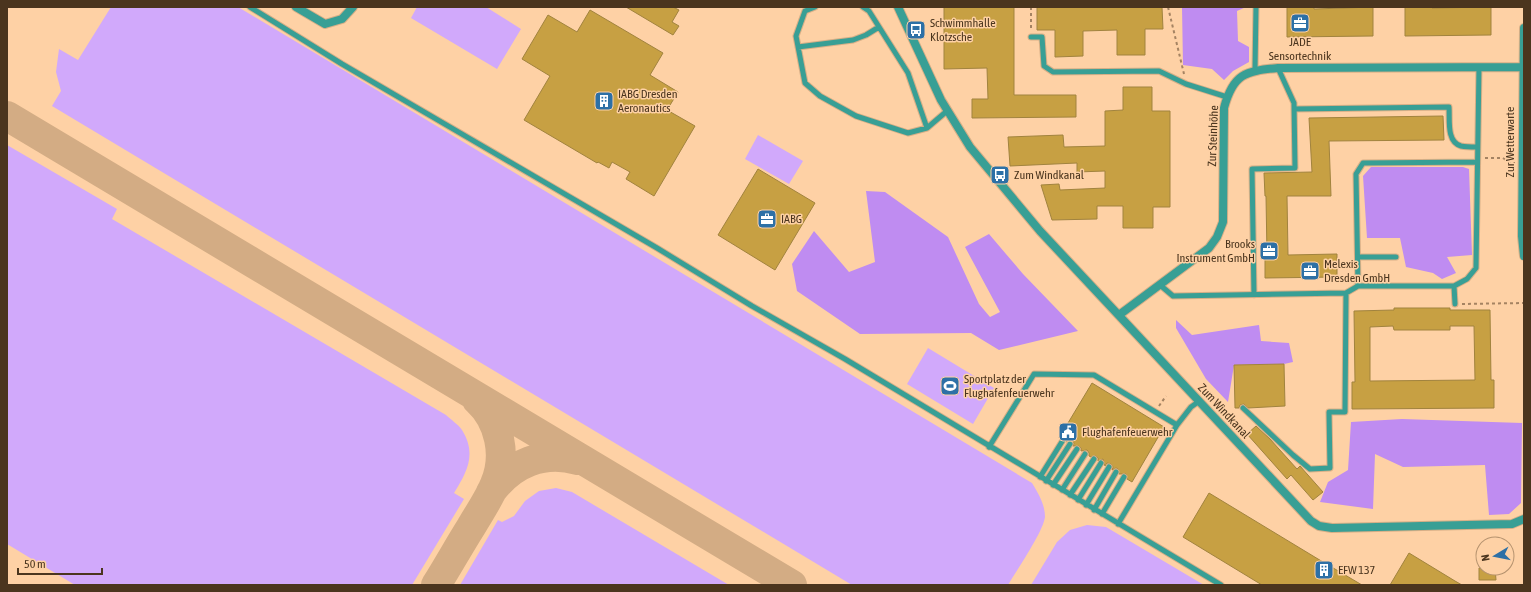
<svg xmlns="http://www.w3.org/2000/svg" width="1531" height="592" font-family="'Asap Condensed',sans-serif">
<style>
.green{fill:#d1a9fb}
.forest{fill:#bf8cf1}
.lines{fill:none;stroke-linecap:round;stroke-linejoin:round}
.taxiway{stroke:#d3ac84;stroke-width:30}
.building{fill:#c7a043;stroke:#a1833e;fill-rule:evenodd}
.service-casing{stroke:#d7af87;stroke-width:7}
.minor-casing{stroke:#d7af87;stroke-width:10}
.path{stroke:#a58362;stroke-width:2;stroke-dasharray:3 3;stroke-linecap:butt}
.service{stroke:#389f95;stroke-width:5}
.minor{stroke:#389f95;stroke-width:8}
.labels{text-anchor:middle;dominant-baseline:central;stroke-width:3;stroke-linejoin:round;paint-order:stroke}
.poi-label{font-size:12px;fill:#4b351e;stroke:#fed1a5;text-anchor:start}
.street-label{font-size:12px;fill:#4b351e;stroke:#fed1a5}
</style>
<rect width="100%" height="100%" fill="#fed1a5"/>
<path class="green" d="M111,7H238L1032,483C1038,493 1045,504 1045,517C1043,532 1017,570 1008,585H852L52,106L61,91L56,72L59,49L78,60Z
M417,7H486L521,29L497,69L411,18Z
M758,135L803,161L789,184L745,159Z
M7,145L117,209L112,219L446,415C451,420 458,424 462,430C477,454 467,472 454,493L464,499L412,585H75L7,544Z
M928,348L994,388L973,424L907,384Z
M556,488L572,492L729,585H460L498,520L502,522L514,516L525,501L539,491Z
M1087,525L1106,527L1204,585H1031L1057,542L1070,530Z"/>
<path class="forest" d="M1182,7H1246L1237,11L1238,41L1249,47V62L1233,71L1224,80L1212,69L1183,65Z
M1371,167H1463L1469,169L1472,255L1447,257L1456,273L1442,279L1433,273L1406,267L1400,238H1367L1363,176Z
M866,191L885,192L948,237L979,304L990,317L1000,312L965,247L989,234L1023,274L1078,331L999,350L971,333L860,334L797,291L792,264L814,231L849,272L875,262Z
M1176,320L1192,335L1259,325L1261,341L1289,343L1293,362L1284,364L1234,365L1228,402L1206,379L1176,328Z
M1402,419L1522,423L1521,503L1509,514L1489,515L1485,465L1403,467L1375,454L1373,509L1320,502L1328,482L1348,470L1351,422Z"/>
<g class="lines">
<path class="taxiway" d="M7,116L792,585
M491,492C512,463 544,450 578,460
M436,585C448,566 459,546 471,527C479,513 489,499 495,484C507,456 500,421 477,400"/>
</g>
<path class="building" d="M626,7H673L679,10L672,22L679,26L673,35Z
M944,7H1014V95H1076V117L972,118V99H988L987,68L944,69Z
M1037,7H1162L1163,29H1145V55H1117V30L1083,31V56L1055,57V30H1037Z
M1287,7H1314V9L1373,7V36L1287,37Z
M1405,7H1432V8L1490,7L1491,8V35L1405,36Z
M590,10L663,53L650,75L678,92L667,110L695,126L654,196L626,179L630,172L612,162L609,168L598,162L597,163L524,120L550,76L522,59L548,15L577,32Z
M1123,87H1152V111H1170V207H1153V228H1123V206H1097V219L1052,220L1041,185L1059,184L1060,190L1105,188V171L1077,172V163L1010,166L1008,137L1063,135L1064,147L1105,146V111L1123,110Z
M1443,116L1444,140L1329,141L1331,196H1287L1288,255L1337,254V277L1265,278V255H1267L1266,196H1265L1264,173L1312,172L1309,118Z
M758,169L815,203L775,270L718,235Z
M1394,308H1450V310H1490L1491,380H1494V408L1352,409V382H1355L1354,311L1394,310ZM1393,326L1394,330H1450V326H1474L1475,380L1370,381V327Z
M1284,364L1285,406L1248,408L1244,404L1240,405L1239,408H1235L1234,365Z
M1092,383L1164,427L1132,482L1127,479L1126,474H1119L1118,469L1116,468L1112,470L1113,467L1111,464L1107,463L1105,466L1103,459L1098,461V458L1096,456L1091,457L1089,456V453L1087,450L1081,451V448L1079,446H1073L1074,443L1072,440H1069L1066,442L1067,438L1065,436L1059,438Z
M1256,426L1270,439L1297,469L1300,466L1323,492L1313,500L1291,475L1287,479L1247,434Z
M1209,493L1318,559L1362,585H1262L1183,537Z
M1409,553L1455,581L1462,585H1390Z
M1479,568H1495L1496,580H1479Z"/>
<g class="lines">
<g class="service-casing">
<path id="service" d="M250,7L342,64L657,248L752,306L845,359L1221,585
M815,7L805,11L796,36L805,83L820,96L856,116L908,133L927,128L947,111
M863,7L869,11L908,73L927,128
M1031,37H1042L1044,66L1053,72L1159,71L1186,84L1227,97
M798,47L853,40L866,35L879,27
M1255,70L1256,7
M1294,109L1449,107C1450,119 1446,142 1461,146C1466,147 1472,147 1477,147
M1358,257H1396
M1160,285L1173,296L1346,293L1358,286H1454L1467,279L1476,268L1479,67
M1358,286L1356,174L1363,163L1477,162
M1454,286L1455,304
M1254,295L1252,169L1295,168L1294,103L1278,68
M1243,408L1293,455L1310,469L1330,468L1329,412H1345L1346,293
M1177,425L1191,407L1198,402
M989,447L1034,374L1094,375L1177,425L1118,524
M1040,477L1063,440
M1046,481L1070,444
M1053,485L1077,449
M1062,490L1085,454
M1070,495L1094,459
M1078,500L1101,463
M1086,505L1109,467
M1094,510L1116,472
M1102,514L1124,477"/>
</g>
<g class="minor-casing">
<path id="minor" d="M296,7L325,24L342,19L353,7
M898,7L941,100L970,147L1040,231L1311,521L1319,526L1332,528L1512,524L1524,519
M1524,28L1522,236L1524,256
M1119,315L1209,248L1217,237L1223,222L1224,108C1233,74 1245,71 1278,68L1523,67"/>
</g>
<path class="path" d="M1031,7V30
M1168,7L1184,74
M1485,158H1503L1510,163H1515
M1462,304L1524,303
M1159,406L1166,396"/>
<use href="#service" class="service"/>
<use href="#minor" class="minor"/>
</g>
<defs>
<g id="office-square" transform="scale(1)"><rect x="-9" y="-9" width="18" height="18" rx="4" fill="#2d70a6" stroke="#fed1a5"/><path d="M-6-3h4V-5.5h4V-3h4V5H-6ZM-1-4.5V-3h2v-1.5ZM-6 0V1H6V0Z" fill="#fff"/></g>
<g id="bus-square" transform="scale(1)"><rect x="-9" y="-9" width="18" height="18" rx="4" fill="#2d70a6" stroke="#fed1a5"/><path d="M-5-6H5V4H4V6H2V4H-2V6H-4V4H-5ZM-3.5-4V0h7V-4ZM-3.5 1.2v1.5H-2V1.2ZM2 1.2v1.5H3.5V1.2Z" fill="#fff"/></g>
<g id="building-square" transform="scale(1)"><rect x="-9" y="-9" width="18" height="18" rx="4" fill="#2d70a6" stroke="#fed1a5"/><path d="M-4-6H4V6H1V3H-1V6H-4ZM-2.5-4.3h1.7v1.8h-1.7ZM.8-4.3h1.7v1.8H.8ZM-2.5-1h1.7V.8h-1.7ZM.8-1h1.7V.8H.8Z" fill="#fff"/></g>
<g id="stadium-square" transform="scale(1)"><rect x="-9" y="-9" width="18" height="18" rx="4" fill="#2d70a6" stroke="#fed1a5"/><path d="M0-5a6.5 5 0 1 0 0 10a6.5 5 0 1 0 0-10ZM-3.5-1.8h7v3.6h-7Z" fill="#fff"/></g>
<g id="civic-square" transform="scale(1)"><rect x="-9" y="-9" width="18" height="18" rx="4" fill="#2d70a6" stroke="#fed1a5"/><path d="M-.6-6.5H3V-4.5H.6V-3L4-1V1h2V6H-6V1h2V-1L-.6-3ZM-1.2 2.5V6h2.4V2.5Z" fill="#fff"/></g>
</defs>
<g fill-rule="evenodd">
<use href="#office-square" x="1300" y="23"/>
<use href="#bus-square" x="916" y="30"/>
<use href="#building-square" x="604" y="101"/>
<use href="#bus-square" x="1000" y="175"/>
<use href="#office-square" x="767" y="219"/>
<use href="#office-square" x="1269" y="251"/>
<use href="#office-square" x="1310" y="271"/>
<use href="#stadium-square" x="950" y="386"/>
<use href="#civic-square" x="1068" y="432"/>
<use href="#building-square" x="1324" y="570"/>
</g>
<g class="labels">
<g class="poi-label">
<text x="930" y="23">Schwimmhalle<tspan x="930" dy="14">Klotzsche</tspan></text>
<text x="1300" y="42" text-anchor="middle">JADE<tspan x="1300" dy="14">Sensortechnik</tspan></text>
<text x="618" y="94">IABG Dresden<tspan x="618" dy="14">Aeronautics</tspan></text>
<text x="1014" y="175">Zum Windkanal</text>
<text x="781" y="219">IABG</text>
<text x="1255" y="244" text-anchor="end">Brooks<tspan x="1255" dy="14">Instrument GmbH</tspan></text>
<text x="1324" y="264">Melexis<tspan x="1324" dy="14">Dresden GmbH</tspan></text>
<text x="964" y="379">Sportplatz der<tspan x="964" dy="14">Flughafenfeuerwehr</tspan></text>
<text x="1082" y="432">Flughafenfeuerwehr</text>
<text x="1338" y="570">EFW 137</text>
</g>
<g class="street-label">
<text transform="translate(1213 136) rotate(-88)">Zur Steinhöhe</text>
<text transform="translate(1510 142) rotate(-90)">Zur Wetterwarte</text>
<text transform="translate(1224 411) rotate(47)">Zum Windkanal</text>
</g>
</g>
<rect width="1531" height="592" fill="none" stroke="#4b351e" stroke-width="16"/>
<g transform="translate(1495 556) rotate(260)"><circle r="19" fill="#fed1a5" stroke="#b6936f"/>
<path d="M0-3L7 15L0 10L-7 15Z" fill="#2d70a6"/>
<text y="-6" font-size="11" font-weight="bold" text-anchor="middle" fill="#4b351e">N</text>
</g>
<path d="M18 568v6h84v-6" fill="none" stroke="#4b351e" stroke-width="2"/>
<text x="24" y="568" font-size="12" fill="#4b351e" stroke="#fed1a5" stroke-width="3" paint-order="stroke">50 m</text>
</svg>
